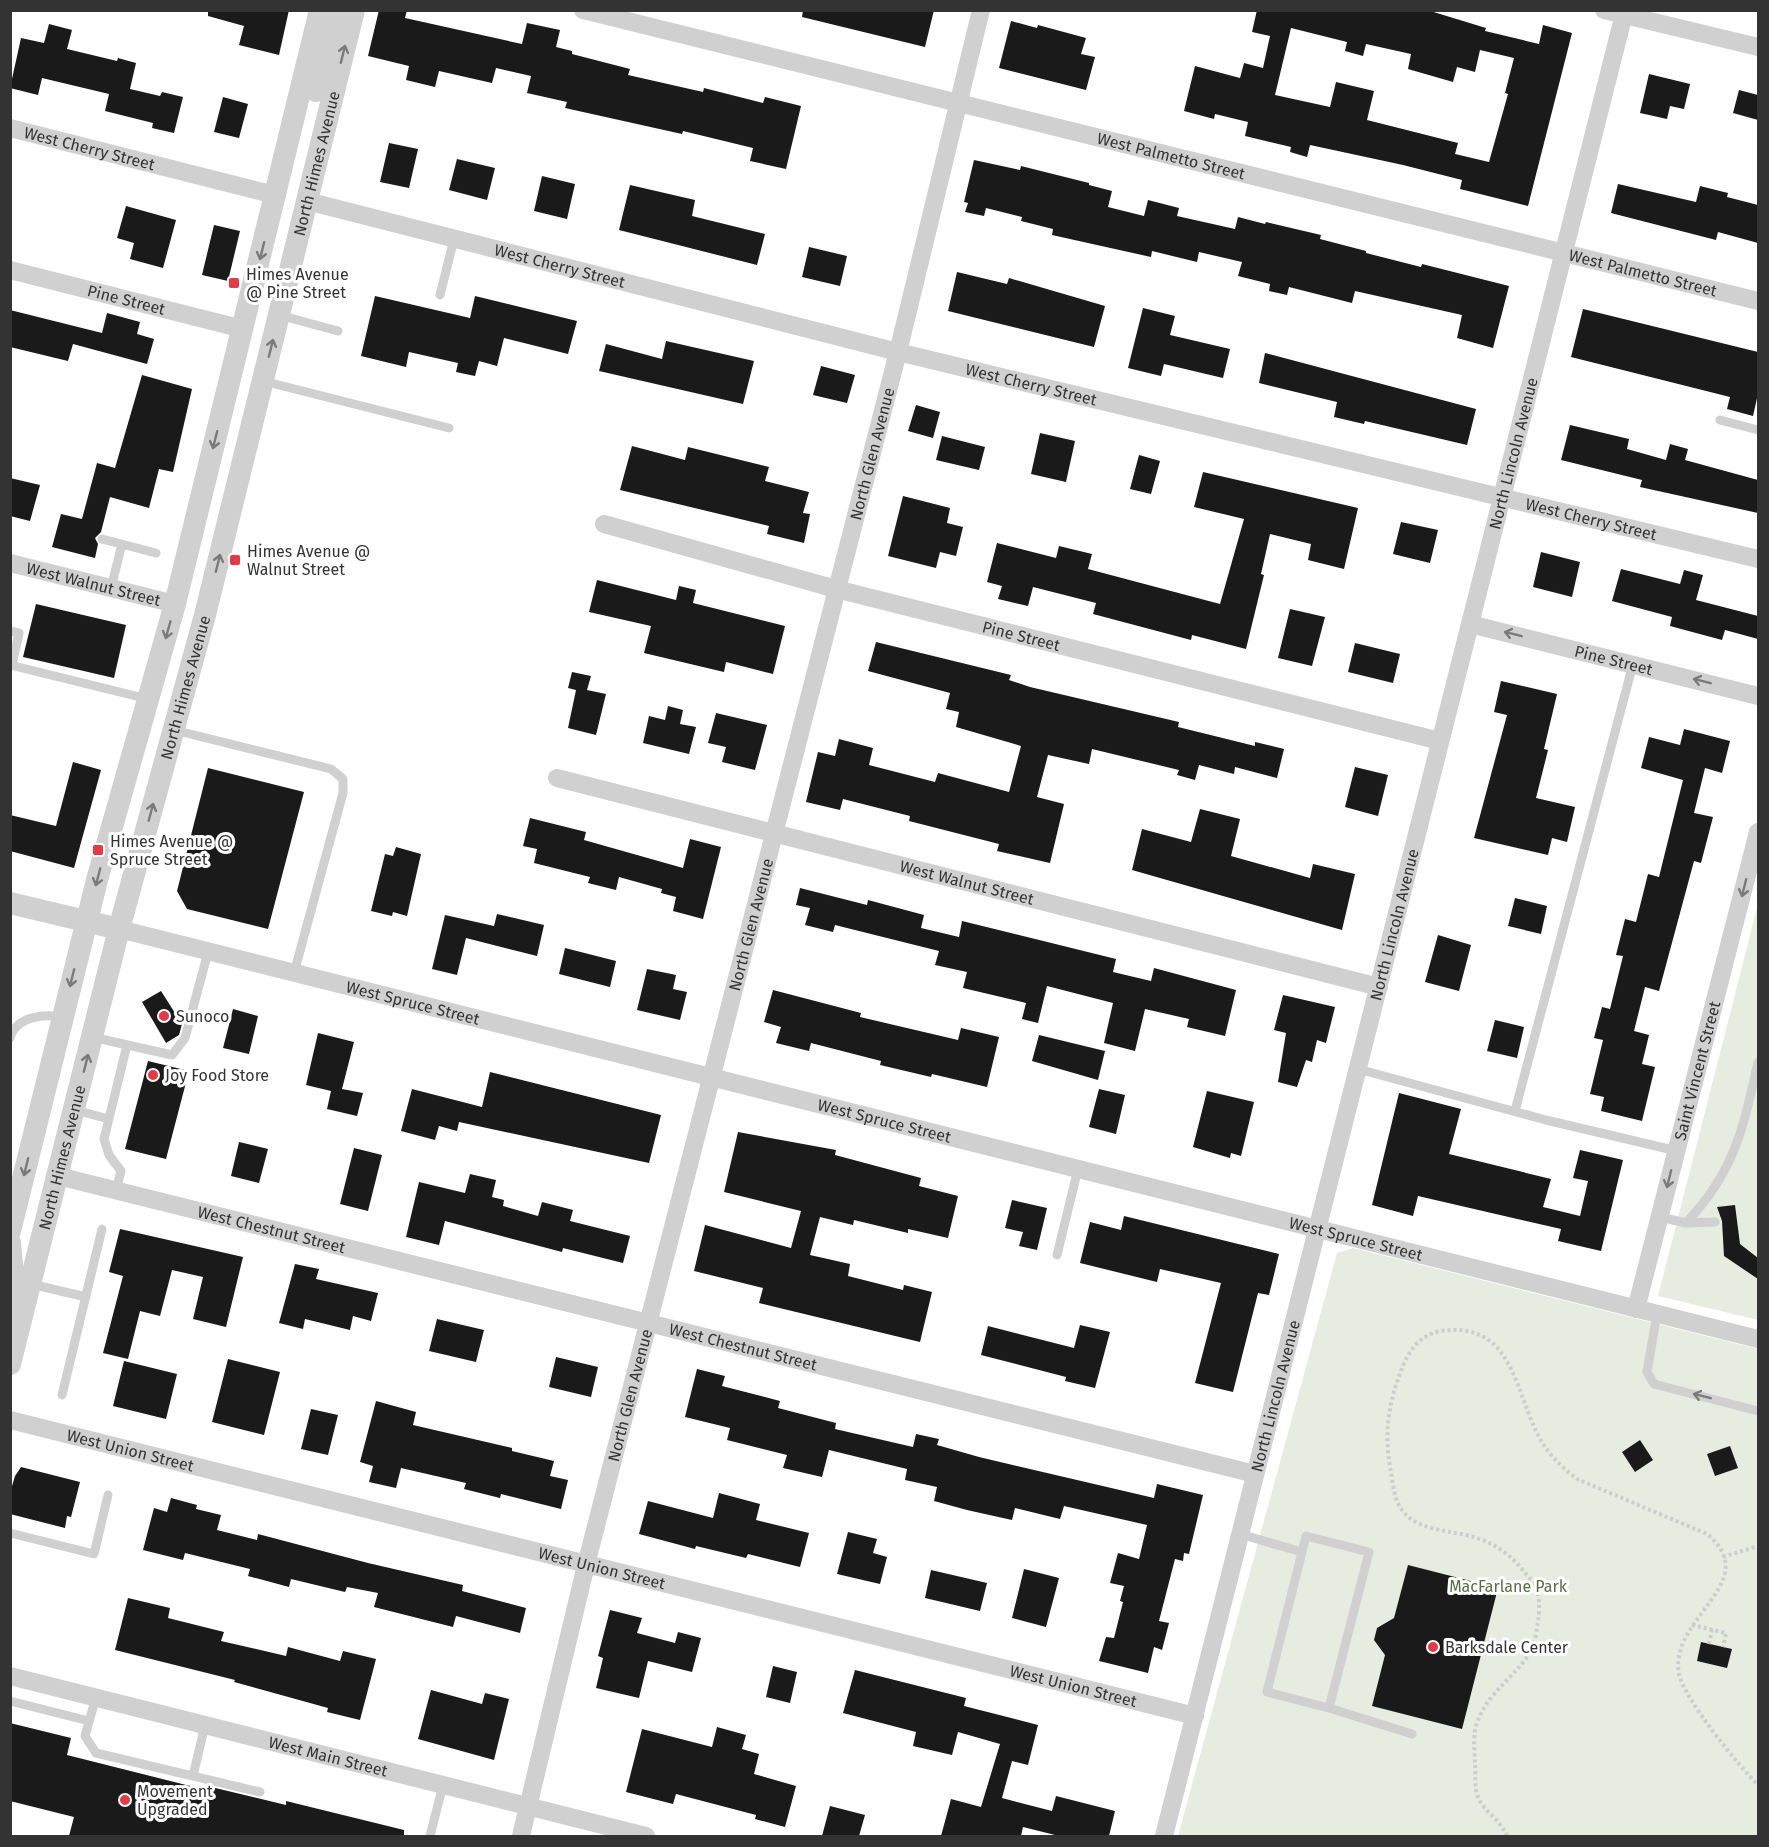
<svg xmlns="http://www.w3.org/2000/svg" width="1769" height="1847" font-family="'Fira Sans',sans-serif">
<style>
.green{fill:#e6ecdf}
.building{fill:#1a1a1a;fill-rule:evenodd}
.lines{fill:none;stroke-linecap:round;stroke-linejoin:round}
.path{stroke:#cdcdcd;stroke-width:4;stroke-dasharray:3 3;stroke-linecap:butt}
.service{stroke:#d0d0d0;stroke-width:9}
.minor{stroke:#d0d0d0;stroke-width:18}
.tertiary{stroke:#d0d0d0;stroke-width:22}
.oneway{stroke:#7a7a7a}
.poi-dot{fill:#e63946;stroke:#fff;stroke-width:2}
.labels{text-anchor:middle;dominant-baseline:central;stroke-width:6;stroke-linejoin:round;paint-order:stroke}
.street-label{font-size:16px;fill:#333;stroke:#fff}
.poi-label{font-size:16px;fill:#333;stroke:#fff;text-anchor:start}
.park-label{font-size:16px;fill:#56703f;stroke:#fff}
</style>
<rect width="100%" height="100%" fill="#fff"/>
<path class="green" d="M1758,904V1320L1658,1296Z
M1353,1248L1758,1349V1836H1178L1337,1253Z"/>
<path class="building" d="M208,10H289L279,55L239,45L244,26L208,16Z
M379,10H407L405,18L522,44L527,23L560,30L556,47L572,51V54L630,69L628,75L703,92L704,88L763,103L765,97L801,106L786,169L750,161L753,148L683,131L682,134L565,108L567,102L527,93L531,76L496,68L492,83L439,71L435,87L406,80L409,66L368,56Z
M803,10H934L925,47L802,17Z
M1257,10H1427L1486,28L1485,31L1539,44L1543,25L1572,33L1528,206L1460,189L1462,180L1403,165L1310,145L1307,157L1290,152L1291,147L1245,136L1248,122L1215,114L1214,119L1184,111L1195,66L1240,78L1244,63L1263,68L1270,36L1252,32ZM1291,28L1347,42L1345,51L1363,56L1366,44L1411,54L1408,69L1453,82L1457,67L1475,72L1480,50L1514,58L1505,93L1508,94L1489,162L1455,154L1458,143L1367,120L1374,91L1336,82L1330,107L1275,95Z
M1011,21L1037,28L1038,25L1086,38L1081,54L1095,57L1086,90L999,68Z
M49,24L72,30L67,49L117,61L118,58L136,63L130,89L160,96L162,92L183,97L174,133L152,128L153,123L105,111L109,94L42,78L38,95L10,88L21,38L44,43Z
M1649,74L1690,84L1684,109L1670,106L1667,119L1640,113Z
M1739,90L1758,95V120L1733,113Z
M223,97L248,104L239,138L214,132Z
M389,143L418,149L409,188L380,182Z
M457,159L495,168L487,200L449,190Z
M974,160L1020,170L1021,166L1089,183V185L1112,191L1108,207L1144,216L1148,200L1179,208L1177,216L1235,229L1238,217L1265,224L1266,222L1321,235L1320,239L1366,251V253L1421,267L1422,264L1509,286L1493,348L1457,338L1462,315L1355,291L1352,303L1289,287L1287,295L1269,291L1270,284L1238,276L1242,262L1199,252L1197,262L1152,251L1151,257L1052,235L1053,229L1021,221L1022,217L986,208L984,216L965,212L968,203L964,202Z
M542,176L575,184L567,219L534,211Z
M1618,184L1696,202L1700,186L1728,193L1727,197L1758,205V243L1718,232L1716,240L1611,213Z
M630,185L695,200L692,216L765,234L757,265L619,230Z
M126,206L176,220L163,268L130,259L134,243L117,238Z
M214,225L240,231L228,281L202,275Z
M809,247L847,256L840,286L802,277Z
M957,272L1007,284L1009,278L1105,306L1094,347L948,311Z
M375,296L470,318L475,296L577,321L568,354L504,338L497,366L479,361L475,376L456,372L458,363L409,352L406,367L361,356Z
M1143,308L1175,316L1170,335L1230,349L1223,378L1164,364L1161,376L1128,368Z
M1583,309L1758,352V394L1753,416L1727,409L1730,397L1571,357Z
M10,310L102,333L107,313L140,322L137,334L154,339L147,364L73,344L68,361L10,347Z
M666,341L754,361L743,404L599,371L606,344L662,359Z
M1265,353L1476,409L1467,445L1365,421L1364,424L1334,417L1337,402L1259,383Z
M821,366L855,375L847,403L813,395Z
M142,375L192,389L173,472L159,469L149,508L110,497L101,532L95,538L98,544L95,558L52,547L61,514L82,519L97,463L115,468Z
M916,405L940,412L933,438L908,431Z
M1570,425L1629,439L1627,449L1666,460L1670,444L1688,449L1685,460L1758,480V513L1640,487L1642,480L1561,460Z
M1040,433L1075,441L1066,482L1031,474Z
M942,436L985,447L979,470L936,460Z
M632,446L685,460L688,447L769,467L765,481L809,492L803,513L810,514L804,543L767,534L769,526L620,490Z
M1139,455L1160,461L1151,494L1130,489Z
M1203,472L1358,508L1344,569L1308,560L1311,544L1270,534L1261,574L1264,575L1246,649L1192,635L1191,640L1093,614L1096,603L1033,587L1028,606L998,599L1002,586L987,582L997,543L1056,558L1059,546L1092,554L1088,569L1220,604L1244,519L1194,507Z
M10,478L40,485L30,521L10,516Z
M903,496L950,508L947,523L963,527L956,556L940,552L936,568L888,556Z
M1401,522L1438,530L1430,563L1393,554Z
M1541,552L1580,562L1572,597L1533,587Z
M1621,569L1680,584L1684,570L1703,575L1696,600L1758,616V639L1725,630L1722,640L1670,626L1672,617L1612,601Z
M597,580L676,600L679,586L696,590L693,603L785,626L773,674L726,662L724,672L644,653L651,626L589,612Z
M36,604L126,625L114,678L23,657Z
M1290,609L1325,617L1312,666L1278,658Z
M876,642L1011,675L1009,680L1030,687L1179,722L1178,727L1255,746V742L1284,749L1277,778L1235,767L1234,774L1199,765L1195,780L1177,775L1179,770L1092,749L1089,764L1048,755L1037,797L1064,804L1050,863L997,851L999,844L909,821L910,816L843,799L840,810L806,802L818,752L835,756L839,739L873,748L869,765L935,782L938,773L1009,792L1021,746L956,727L959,712L946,709L950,693L868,671Z
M1355,643L1400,654L1393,683L1348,672Z
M572,672L591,676L587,690L606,694L596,735L568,728L576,690L568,688Z
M1501,681L1557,694L1544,749L1548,750L1536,798L1575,807L1567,842L1552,838L1548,855L1474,838L1507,715L1494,712Z
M668,706L683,710L680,724L696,727L689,754L643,743L649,716L665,720Z
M716,713L767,725L755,770L722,762L726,747L708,743Z
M1684,729L1730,741L1722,773L1705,768L1694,813L1713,817L1701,863L1694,861L1659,991L1645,987L1634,1031L1649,1035L1642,1064L1655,1067L1642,1121L1601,1111L1604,1097L1590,1094L1603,1040L1594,1038L1602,1007L1610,1009L1623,956L1616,955L1625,919L1636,922L1648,874L1659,877L1683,780L1641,768L1649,737L1680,745Z
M73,762L101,770L74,868L10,851V815L56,826Z
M1355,767L1388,775L1378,816L1345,807Z
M208,768L304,792L268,929L187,909L177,891Z
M1200,809L1240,819L1231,856L1310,878L1313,864L1355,874L1342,930L1132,870L1142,829L1191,842Z
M530,818L586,832L584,840L683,868L690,839L721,847L703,919L673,911L676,897L661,893L662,889L619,877L616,890L588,883L590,877L534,863L537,849L523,846Z
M396,847L421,854L407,916L393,912L392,916L371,911L385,854L393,856Z
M800,888L867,905L868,900L924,915L921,928L959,937L962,921L1116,959L1113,972L1151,981L1154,968L1236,990L1225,1036L1187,1027L1189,1019L1145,1009L1135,1051L1104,1043L1113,1003L1047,986L1038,1023L1022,1019L1026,1003L963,988L967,972L935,965L939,951L835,925L833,932L805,925L810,908L796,905Z
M1515,898L1547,906L1541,934L1508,926Z
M497,914L544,925L537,956L466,938L457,975L432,969L445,915L494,926Z
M1438,935L1471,945L1459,991L1425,982Z
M565,948L616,961L610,987L559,974Z
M647,969L676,975L673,989L687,992L680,1020L637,1010Z
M773,990L861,1013L860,1017L958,1040L961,1028L999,1037L987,1087L932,1074L931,1077L880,1065L881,1061L811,1043L809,1051L776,1043L781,1027L764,1022Z
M161,991L182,1024L179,1035L166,1043L142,1002Z
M1283,995L1335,1007L1326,1043L1317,1040L1312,1062L1306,1060L1297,1087L1278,1082L1286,1033L1274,1030Z
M233,1009L258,1016L249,1054L223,1048Z
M1495,1020L1524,1027L1517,1058L1487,1051Z
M318,1033L354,1042L342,1089L363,1093L357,1116L327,1109L331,1091L306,1085Z
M1039,1035L1105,1051L1098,1080L1032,1061Z
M148,1061L189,1071L166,1159L125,1149Z
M490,1072L661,1115L649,1163L459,1122L457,1131L439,1126L435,1140L401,1131L412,1089L482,1107Z
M1099,1089L1125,1095L1116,1134L1089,1127Z
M1207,1091L1254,1102L1241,1156L1231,1153L1230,1158L1193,1147Z
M1399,1093L1461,1109L1449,1154L1551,1179L1543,1207L1580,1216L1588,1181L1573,1178L1580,1150L1623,1160L1601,1251L1558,1241L1561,1229L1418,1196L1413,1216L1372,1205Z
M738,1132L836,1150L835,1155L921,1178L919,1186L958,1196L948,1238L908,1229V1233L854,1220L853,1225L820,1217L810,1255L850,1264L848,1276L903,1290L904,1285L932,1292L920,1342L759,1303L763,1288L694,1271L705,1225L791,1248L801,1211L724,1192Z
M239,1142L268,1149L259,1183L231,1176Z
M354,1148L382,1155L368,1211L340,1204Z
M470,1174L496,1180L492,1197L504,1200L503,1206L538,1216L542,1202L573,1210L570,1221L630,1236L623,1263L563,1248L562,1252L445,1221L439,1245L406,1237L419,1182L465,1193Z
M1012,1200L1047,1208L1037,1250L1019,1246L1023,1232L1005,1228Z
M1735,1205L1740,1244L1758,1258V1279L1724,1256L1722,1221L1717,1207Z
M1124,1216L1279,1254L1269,1295L1258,1293L1233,1392L1195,1383L1221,1283L1160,1269L1157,1282L1080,1263L1090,1222L1121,1230Z
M120,1229L243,1257L226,1327L193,1319L203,1277L172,1270L160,1316L140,1311L128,1359L103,1353L123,1276L109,1272Z
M295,1264L319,1269L316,1279L378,1293L371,1321L353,1316L350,1330L305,1319L303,1329L279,1323Z
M437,1319L484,1330L476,1362L429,1351Z
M1080,1325L1110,1332L1095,1388L1065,1381L1066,1377L981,1355L988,1326L1074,1348Z
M556,1357L598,1367L591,1397L549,1387Z
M228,1359L280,1372L264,1435L212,1422Z
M124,1361L177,1374L166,1419L113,1406Z
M697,1369L725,1376L722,1386L780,1401L778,1408L836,1423L835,1429L913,1447L916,1434L939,1439L937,1445L979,1457L1154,1498L1157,1484L1203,1495L1189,1554L1184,1553L1183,1561L1175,1559L1159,1621L1169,1623L1162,1650L1154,1647L1148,1673L1099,1661L1106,1637L1114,1638L1123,1602L1120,1601L1124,1586L1110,1583L1118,1553L1139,1559L1147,1525L1064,1506L1060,1519L1015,1508L1012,1520L967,1510L934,1501L937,1487L905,1480L907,1469L829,1450L822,1477L783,1468L787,1455L727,1440L730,1428L685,1417Z
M376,1401L416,1412L413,1425L512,1448V1451L554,1461L550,1476L568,1480L561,1509L501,1494L500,1498L464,1489L466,1483L401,1468L396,1488L369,1482L373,1466L360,1462Z
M311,1409L338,1415L328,1455L301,1449Z
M1640,1440L1653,1460L1635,1472L1622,1452Z
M1730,1446L1738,1468L1715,1476L1707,1454Z
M21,1467L80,1482L71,1517L67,1516L65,1528L10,1514V1493L15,1476Z
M719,1493L760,1504L756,1520L809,1533L800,1567L748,1554L746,1558L696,1546L695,1549L639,1534L648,1501L713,1518Z
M171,1498L197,1505L196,1509L221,1515L217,1530L257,1540L258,1534L368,1563L463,1585L462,1591L526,1608L520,1633L456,1616L453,1627L374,1607L378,1593L347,1587L345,1592L291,1579L289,1587L248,1576L250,1569L185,1553L183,1560L143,1550L154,1508L167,1512Z
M848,1532L877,1539L873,1553L887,1557L880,1584L837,1574Z
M1408,1565L1498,1588L1462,1729L1372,1706L1385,1655L1374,1640L1377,1628L1394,1618Z
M1024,1569L1059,1578L1046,1627L1012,1618Z
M931,1570L987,1583L980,1611L925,1598Z
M128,1598L170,1608L168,1618L224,1632L221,1641L286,1656L288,1647L340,1661L343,1651L376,1659L360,1720L327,1712L328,1708L234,1682L235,1680L115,1650Z
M610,1610L642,1618L637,1633L675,1643L678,1632L701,1638L692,1672L648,1661L639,1698L596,1688L603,1658L598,1656Z
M1701,1642L1732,1649L1727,1668L1697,1661Z
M773,1666L797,1672L790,1703L766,1697Z
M855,1670L966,1698L964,1706L1038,1725L1028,1765L1012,1761L1002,1798L1052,1811L1056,1796L1115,1811L1109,1836H1059L1023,1827L1021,1836H941L951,1799L981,1807L1000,1744L958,1732L952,1755L913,1746L916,1732L843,1713Z
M431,1690L482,1704L485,1693L509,1699L494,1760L418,1739Z
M10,1723L71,1738L67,1755L206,1790L207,1786L286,1805V1801L404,1830V1836H69L74,1817L10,1801Z
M717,1727L746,1735L742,1749L759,1754L754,1774L796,1786L785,1827L755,1819L756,1815L676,1794L673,1804L626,1792L642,1729L712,1747Z
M830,1806L865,1815L859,1836H822Z"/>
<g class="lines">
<path class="path" d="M1723,1557L1758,1546
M1692,1625L1726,1633L1723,1647
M1709,1644L1712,1630
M1507,1836C1501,1820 1484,1812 1478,1797C1474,1788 1476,1774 1475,1765C1475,1751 1472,1733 1478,1720C1490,1689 1521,1673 1532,1648C1536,1641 1536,1630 1538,1622C1539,1614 1540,1603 1538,1595C1536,1585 1527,1575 1521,1568C1509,1554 1495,1544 1477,1538C1454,1530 1417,1532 1402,1510C1393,1498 1393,1481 1390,1467C1384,1430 1389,1400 1403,1366C1410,1348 1422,1334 1441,1331C1510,1321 1514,1385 1536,1431C1545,1451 1560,1466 1577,1479L1707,1534C1765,1582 1668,1618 1679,1674C1684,1699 1739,1766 1758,1785"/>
<path class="service" d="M440,295L454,239
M279,315L338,331
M263,381L449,428
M1720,420L1758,430
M102,539L156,553
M111,588L122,544
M10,631L19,633L12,665
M10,665L148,699
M174,730L331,769L343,779V793L294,973
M92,1037L172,1055L185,1038L208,952
M10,1038C16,1016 44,1014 63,1017
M1358,1069L1546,1120L1677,1151
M75,1110L109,1119
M1515,1111L1633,664
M116,1190L121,1171L109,1155L104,1139L127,1045
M1660,1217L1686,1223L1715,1222
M1686,1223C1735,1171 1743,1129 1758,1062
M1057,1255L1078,1169
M31,1284L86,1297
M1657,1314L1647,1372L1654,1384L1758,1411
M62,1395L102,1229
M10,1533L94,1554L108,1495
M1240,1534L1302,1552
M96,1697L85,1736L96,1753L260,1792
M10,1701L89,1721
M1329,1708L1369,1552L1306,1536L1267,1692L1329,1708L1412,1734
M193,1776L205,1725
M430,1836L443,1785"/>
<g class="minor">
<path id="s1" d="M583,10L1758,301"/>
<path d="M1604,10L1758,47"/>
<path id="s2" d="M10,128L275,195"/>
<path id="s3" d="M307,201L898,352L1758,559"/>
<path id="s4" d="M10,270L243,329"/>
<path id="s5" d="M604,524L836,589L1440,741"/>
<path id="s6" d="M10,563L175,604"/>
<path id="s7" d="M1470,624L1758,696"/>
<path id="s8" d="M557,778L1379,987"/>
<path id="s9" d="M119,929L1758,1339"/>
<path id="s10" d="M58,1176L1255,1474"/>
<path id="s11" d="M1636,1309L1758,832"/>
<path id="s12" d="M10,1420L1195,1716"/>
<path id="s13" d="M10,1676L646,1836"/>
<path id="s14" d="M521,1836L586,1565L898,352L981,10"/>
<path id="s15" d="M1164,1836L1625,10"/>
</g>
<g class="tertiary">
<path d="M316,91L333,10"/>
<path d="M10,903L119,929"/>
<path d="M10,1231L97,880L175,604L320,10"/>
<path d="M10,1243L13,1275L10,1299"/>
<path id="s16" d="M10,1364L119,929L205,615L354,10"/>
</g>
</g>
<defs><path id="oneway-shaft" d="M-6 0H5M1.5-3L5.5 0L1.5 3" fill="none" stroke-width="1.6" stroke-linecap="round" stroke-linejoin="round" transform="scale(1.5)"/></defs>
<g class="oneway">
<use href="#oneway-shaft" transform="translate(343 54) rotate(-76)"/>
<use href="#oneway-shaft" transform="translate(262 251) rotate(104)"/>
<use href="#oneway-shaft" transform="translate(271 348) rotate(-76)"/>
<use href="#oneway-shaft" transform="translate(215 440) rotate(104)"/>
<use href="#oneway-shaft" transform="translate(218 563) rotate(-76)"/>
<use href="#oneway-shaft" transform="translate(168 630) rotate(106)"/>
<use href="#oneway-shaft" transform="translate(1513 634) rotate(-166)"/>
<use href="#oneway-shaft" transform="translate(1702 681) rotate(-166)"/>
<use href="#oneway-shaft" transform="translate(151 812) rotate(-75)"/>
<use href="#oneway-shaft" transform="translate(98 877) rotate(105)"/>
<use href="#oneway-shaft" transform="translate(1744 888) rotate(104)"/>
<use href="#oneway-shaft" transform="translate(72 978) rotate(104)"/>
<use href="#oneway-shaft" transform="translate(86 1063) rotate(-76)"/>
<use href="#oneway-shaft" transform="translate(26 1167) rotate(104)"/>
<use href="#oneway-shaft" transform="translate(1669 1179) rotate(104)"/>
<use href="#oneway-shaft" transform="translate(1702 1396) rotate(-166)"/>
</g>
<g class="poi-dot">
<rect x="228" y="277" width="12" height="12" rx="3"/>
<rect x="229" y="554" width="12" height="12" rx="3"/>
<rect x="92" y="844" width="12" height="12" rx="3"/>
<circle cx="164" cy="1016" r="6"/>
<circle cx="153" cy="1075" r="6"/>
<circle cx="1433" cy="1647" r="6"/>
<circle cx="125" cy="1800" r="6"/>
</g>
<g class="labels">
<g class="street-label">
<text stroke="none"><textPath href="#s2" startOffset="82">West Cherry Street</textPath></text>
<text stroke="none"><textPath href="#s1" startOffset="606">West Palmetto Street</textPath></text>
<text stroke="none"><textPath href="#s16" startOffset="1239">North Himes Avenue</textPath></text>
<text stroke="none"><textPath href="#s3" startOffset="261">West Cherry Street</textPath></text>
<text stroke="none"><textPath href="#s1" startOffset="1092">West Palmetto Street</textPath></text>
<text stroke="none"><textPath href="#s4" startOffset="120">Pine Street</textPath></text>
<text stroke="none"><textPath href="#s3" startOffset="747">West Cherry Street</textPath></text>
<text stroke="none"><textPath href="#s15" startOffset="1426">North Lincoln Avenue</textPath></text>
<text stroke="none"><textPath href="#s14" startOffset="1426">North Glen Avenue</textPath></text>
<text stroke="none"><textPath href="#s3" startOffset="1323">West Cherry Street</textPath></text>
<text stroke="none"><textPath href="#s6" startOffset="86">West Walnut Street</textPath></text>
<text stroke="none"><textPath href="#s5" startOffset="432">Pine Street</textPath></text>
<text stroke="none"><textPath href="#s7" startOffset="148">Pine Street</textPath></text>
<text stroke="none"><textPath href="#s16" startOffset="699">North Himes Avenue</textPath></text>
<text stroke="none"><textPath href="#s8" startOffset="423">West Walnut Street</textPath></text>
<text stroke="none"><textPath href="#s14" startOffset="940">North Glen Avenue</textPath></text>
<text stroke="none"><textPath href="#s15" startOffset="940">North Lincoln Avenue</textPath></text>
<text stroke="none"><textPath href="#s9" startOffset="303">West Spruce Street</textPath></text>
<text stroke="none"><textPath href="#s11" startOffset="246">Saint Vincent Street</textPath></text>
<text stroke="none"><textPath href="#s9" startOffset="789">West Spruce Street</textPath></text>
<text stroke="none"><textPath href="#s16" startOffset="213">North Himes Avenue</textPath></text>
<text stroke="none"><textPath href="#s10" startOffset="220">West Chestnut Street</textPath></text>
<text stroke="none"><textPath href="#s9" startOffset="1275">West Spruce Street</textPath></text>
<text stroke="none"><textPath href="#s10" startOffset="706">West Chestnut Street</textPath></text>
<text stroke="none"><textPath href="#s14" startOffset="454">North Glen Avenue</textPath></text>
<text stroke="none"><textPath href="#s15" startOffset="454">North Lincoln Avenue</textPath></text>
<text stroke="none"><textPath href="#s12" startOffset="124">West Union Street</textPath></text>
<text stroke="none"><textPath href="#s12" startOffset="610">West Union Street</textPath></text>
<text stroke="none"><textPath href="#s12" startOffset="1096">West Union Street</textPath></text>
<text stroke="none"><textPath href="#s13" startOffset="328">West Main Street</textPath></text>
</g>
<g class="poi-label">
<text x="246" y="274">Himes Avenue<tspan x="246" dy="18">@ Pine Street</tspan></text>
<text x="247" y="551">Himes Avenue @<tspan x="247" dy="18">Walnut Street</tspan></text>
<text x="110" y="841">Himes Avenue @<tspan x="110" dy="18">Spruce Street</tspan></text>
<text x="176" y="1016">Sunoco</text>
<text x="165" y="1075">Joy Food Store</text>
<text x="1445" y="1647">Barksdale Center</text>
<text x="137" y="1791">Movement<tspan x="137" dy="18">Upgraded</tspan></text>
</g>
<g class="park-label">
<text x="1508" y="1586">MacFarlane Park</text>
</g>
</g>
<rect width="1769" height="1847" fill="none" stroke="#333333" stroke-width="24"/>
</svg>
